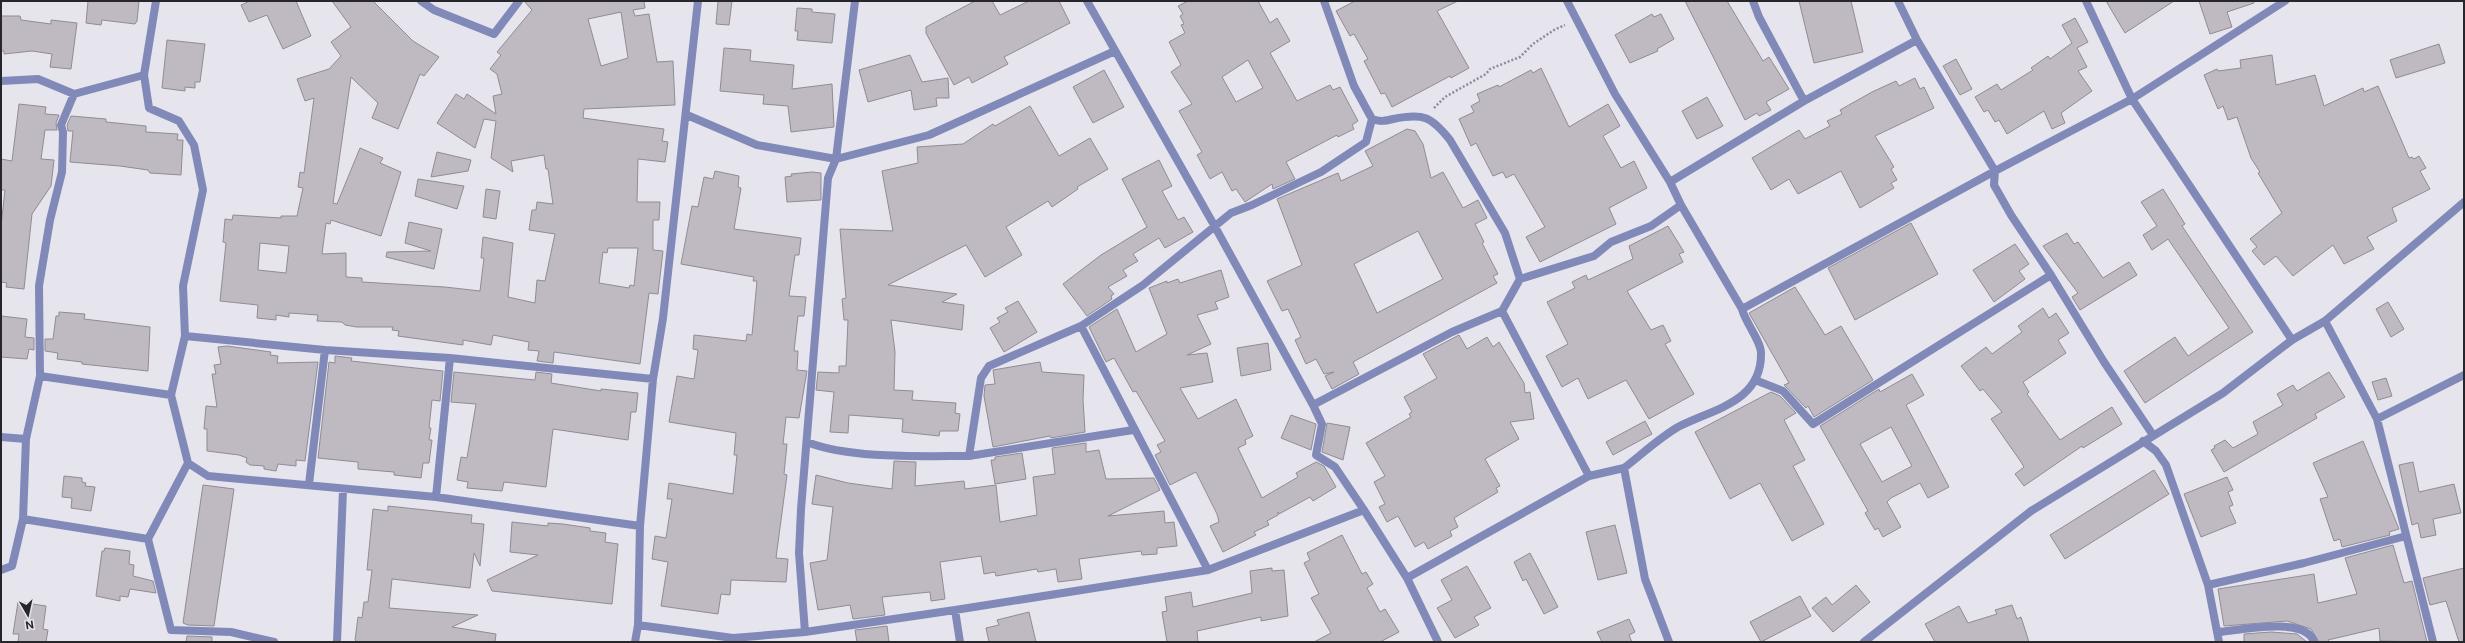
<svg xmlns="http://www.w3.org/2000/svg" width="2465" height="643" font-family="'Public Sans',sans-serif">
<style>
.building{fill:#bfbac1;stroke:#918c93;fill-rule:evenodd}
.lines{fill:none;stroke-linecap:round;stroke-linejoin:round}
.path{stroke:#8f8d94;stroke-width:2.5;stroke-dasharray:2 2;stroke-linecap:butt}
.minor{stroke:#8189b8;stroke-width:8}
.tertiary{stroke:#8189b8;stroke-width:8}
</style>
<rect width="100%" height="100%" fill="#e6e4ed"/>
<path class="building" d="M88,1H139L137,21L135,24L102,20L101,25L86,23Z
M250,1H296L311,36L283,49L267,15L249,22L241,5Z
M332,1H373L413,41L439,57L424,76L420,74L398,129L372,118L378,103L351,77L333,203L337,204L360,148L383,158L380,163L401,172L381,236L331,220L330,224L326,223L322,254L346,253V277L362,278V282L445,287L480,291L484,258H481L483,237L513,243L508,297L535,303L537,280L545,281L555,234L529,230L532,210H536L537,202L553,204L548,169H546L544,155L511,161L513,172L491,158L496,121L484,119L475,148L437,123L456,94L464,99L467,94L496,114L493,96L502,94L497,74L490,69L501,55L497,52L532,10L524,1H644L645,8L633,10L635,16L649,14L657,62L673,61L675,105L584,109L583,118L664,129L662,141L668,142L665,162L638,159L637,202H660L659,220H653V250L663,251L658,294L649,293L640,364L554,352L553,363L537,361L539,351L528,350L529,342L493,335L491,345L463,340V345L398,336L399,331L392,330L393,327H357L345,325L342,322L317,321L318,315L289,313V317L276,315V320L257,318L258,305L220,301L226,243L223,242L225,219L232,220L233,215L281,218V216H297L303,188L298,187L300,172L304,173L314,98L305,101L297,79L329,69L341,56L331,42L351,27ZM621,12L628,58L601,66L588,19ZM260,243L289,246L286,273L258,270ZM608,248H638L634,286L630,285L629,288L599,283L603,252L607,253Z
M718,1H732L729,25L716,24Z
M975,1H992L1000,15L1029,1H1059L1070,23L1004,57L1008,64L972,83L969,77L954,85L926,33V27Z
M1188,1H1258L1270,23L1277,18L1290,41L1270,53L1297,101L1330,85L1333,90L1340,87L1358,121L1352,125L1354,129L1338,137L1337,135L1286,162L1295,179L1273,189L1272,184L1245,202L1236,189L1232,191L1222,172L1210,179L1197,155L1202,152L1179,111L1192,104L1171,72L1181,65L1169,42L1185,33L1181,25L1184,24L1180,16L1183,14L1178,6ZM1248,60L1263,88L1236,102L1222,77Z
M1355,1H1458L1437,11L1469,68L1451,78L1450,76L1392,107L1385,93L1381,94L1364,61L1368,59L1354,34L1350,36L1336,11Z
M1685,1H1727L1763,61L1769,57L1789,89L1766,102L1771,110L1759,116L1757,113L1745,120Z
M1799,1H1851L1863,52L1814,63Z
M2106,1H2174L2125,33Z
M2199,1H2253L2254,3L2227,12L2232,27L2210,34Z
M797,8L812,9V12L835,14L832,43L797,40L798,31H795Z
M1652,14L1654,17L1661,14L1674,39L1657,49L1658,51L1630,63L1615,35Z
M1,16H20L21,20L51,24V20L77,23L71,69L50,67L52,54L32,51L4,54V51H1Z
M2075,18L2088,42L2077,48L2087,67L2078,71L2092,91L2061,113L2065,123L2052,129L2044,111L2007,134L1999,120L1995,122L1988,110L1984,112L1975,97L1997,84L2001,90L2033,70L2031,68L2048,56L2050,59L2072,43L2062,25Z
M167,40L205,44L200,82H195V88L185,87V91L162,88Z
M2439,44L2445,63L2396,78L2390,60Z
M724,48L751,50L750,61L794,65L792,89L832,84L834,127L791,132L788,106L763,104L764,95L720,91Z
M910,55L922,82L948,78L949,98H936L937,106L914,110L911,90L868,102L859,70Z
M2272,55L2276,85L2315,75L2324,106L2363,88L2364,92L2378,86L2409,158L2412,157L2414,159L2419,156L2426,168L2420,171L2430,189L2392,208L2397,221L2367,237L2374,249L2344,264L2333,245L2293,276L2276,256L2264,265L2252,251L2257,247L2250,239L2282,213L2258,173L2260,172L2251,158L2237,117L2228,120L2223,106L2218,109L2204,75L2217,69L2218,71L2241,68L2240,60Z
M1956,59L1972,89L1960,95L1943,66Z
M1541,68L1569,127L1608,104L1620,126L1603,136L1621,168L1634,161L1647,188L1609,208L1616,224L1540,262L1526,237L1545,227L1514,174L1506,178L1503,172L1493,176L1476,143L1471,146L1459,119L1474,112L1471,106L1480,101L1477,94L1498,85L1499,87L1531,70L1533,73Z
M1104,70L1124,107L1093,123L1073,87Z
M1915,78L1920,89L1924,87L1934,108L1875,136L1894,167L1891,169L1897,180L1891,183L1894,188L1860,208L1841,171L1798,194L1789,179L1771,190L1752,158L1799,130L1805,139L1830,126L1827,121L1842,114L1840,110L1872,92L1896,81L1899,86Z
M1707,97L1723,126L1697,139L1682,111Z
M19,104L46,107L45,114L59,115L56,123L57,130H45L41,159L54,160L51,186L32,214L24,289L6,287L7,283L1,282V226L5,190H1V159L12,161Z
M1030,106L1059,156L1090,138L1108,169L1077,187L1078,189L1052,207L1048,201L1006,227L1022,255L985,277L966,245L888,285L957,294L942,302L964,305L962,330L891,320L895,352L894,390L913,391L912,400L956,403L955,413L960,414L958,431H940L939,436L902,432L903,419L849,415L848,433L830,432L834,392L816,390L818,372L839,373V366H846L848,320H844L842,299L846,298L840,229L893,231L882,171L918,163L917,147L963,144L993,124L995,126Z
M71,116L106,119V122L146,126V132L178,134L177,140H183L181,175L150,173L148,170L120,166L70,162L73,131H68L67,125Z
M1407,129L1415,131L1423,144L1431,178L1443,172L1463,208L1478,200L1487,218L1475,224L1484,242L1482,243L1498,274L1493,276L1497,283L1353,362L1359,374L1332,389L1325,376L1334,372L1324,374L1316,359L1306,364L1295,340L1301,337L1288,309L1282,311L1267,281L1302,265L1277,199L1338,173L1341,181L1373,166L1365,151ZM1418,231L1443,279L1377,313L1354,264Z
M437,152L471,160L468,171L431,177Z
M1159,160L1172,186L1162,191L1178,220L1184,217L1193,232L1165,248L1159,238L1133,254L1138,261L1123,270L1127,276L1108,287L1114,294L1111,296L1112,299L1087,316L1063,284L1101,255L1147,227L1122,179Z
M715,171L739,176L738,187L741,188L734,229L801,238L799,255H795L789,296L806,297L804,316H798L794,351H798L797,370L807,371L799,418L786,417L783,444H787L784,474L787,475L776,558L788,559L786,582L731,580L730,595L721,594L718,614L661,606L668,562L652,559L655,536L666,538L672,499H667L669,483L733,494L737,455H734L736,433L669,422L677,376L694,379L698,350L693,349L694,335L746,341L747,334L752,335L757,281H753L754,277L681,264L692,206L698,207L704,177L713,179Z
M812,172L821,173V200L787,202L785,177L792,176L791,174Z
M418,179L464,186L457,209L415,196Z
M486,189L500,191L496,219L483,217Z
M2163,189L2185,224L2182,226L2253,332L2145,403L2124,371L2175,337L2188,356L2229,328L2168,239L2152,250L2143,235L2157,226L2141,202Z
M409,222L442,229L434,269L386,257L387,252L431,251L405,243Z
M1911,223L1938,274L1855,320L1828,268Z
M1668,226L1684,252L1679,254L1683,262L1627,291L1651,330L1663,325L1671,341L1665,344L1694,394L1649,419L1626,380L1588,399L1578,378L1562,387L1546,356L1568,344L1547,302L1575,288L1572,282L1586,275L1588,280L1633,259L1629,246Z
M2067,233L2074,244L2078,242L2103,278L2129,262L2137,275L2080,310L2072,297L2078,293L2043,246Z
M2015,244L2029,264L2019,271L2025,279L1994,302L1973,270Z
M1221,270L1229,297L1215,302L1218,309L1197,315L1211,344L1187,355L1207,353L1213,382L1180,388L1198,419L1236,399L1253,436L1245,440L1246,444L1238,448L1262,498L1298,477L1296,473L1316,462L1324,466L1336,487L1313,501L1310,497L1279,514L1278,512V515L1267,521L1269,525L1254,532L1256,535L1223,552L1210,526L1219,522L1217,514L1196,472L1170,485L1155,455L1161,452L1157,445L1165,441L1136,391L1133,392L1114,358L1106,362L1089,327L1117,309L1136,352L1167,334L1149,288L1167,281V283L1178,279L1180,283Z
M1795,287L1825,335L1841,326L1873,380L1814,417L1808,406L1806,408L1784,385L1789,383L1749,313Z
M1018,301L1037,332L1004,352L990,328L1000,322L997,318L1008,312L1005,308Z
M2388,302L2404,329L2391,337L2376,309Z
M2043,308L2049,318L2056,313L2069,333L2058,340L2066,353L2023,382L2029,392L2027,394L2060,440L2112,407L2122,424L2083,448L2082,446L2024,486L2015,474L2024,467L2021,462L1991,419L2002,412L1983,389L1980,391L1961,366L1986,347L1992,354L2022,332L2018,326Z
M59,312L85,314L84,319L150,327L148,371L82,364V362L57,359L58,353L45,351V339H53L56,316H59Z
M1,316L27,319L25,337L34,338V350L29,349L27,359L1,357Z
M1459,335L1467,349L1487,337L1493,347L1499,342L1524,383L1525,393L1530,392L1534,419L1510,422L1519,439L1485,459L1500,486L1496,488L1498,492L1454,518L1458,527L1450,531L1452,536L1428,549L1424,542L1415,547L1398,516L1387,522L1379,507L1385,504L1374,482L1385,476L1366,443L1411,417L1409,414L1412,412L1404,397L1437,378L1423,354Z
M1268,343L1271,370L1241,376L1237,348Z
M227,346L271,352L270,355L278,356L277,363L318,362L305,461L296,460V466L278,464L276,471L264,469V466L250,465L246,462L247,458L239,455L207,451V429H204L206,406L217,407L212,374H216L214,365L221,364L218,347Z
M335,356L352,358L351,361L443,371L440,401L432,400L429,428H431L429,440H432L429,463H423L421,478L394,475V472L358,469V462L318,458L329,362L335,363Z
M1040,362L1042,372L1084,375L1083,400L1085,432L1051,438L1050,436L993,447L984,396L985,385L995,384L993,370Z
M454,372L535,380L536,372L552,374L551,383L601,391V389L638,393L636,412H631L628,440L553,429L546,487L504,482L502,491L467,488L468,482L457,480L461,457L467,458L476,404L451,402Z
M2329,372L2345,397L2315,414L2317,418L2224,472L2211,450L2215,448L2214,446L2225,440L2233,448L2258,434L2253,422L2283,405L2277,394L2293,385L2297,391Z
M1912,374L1924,395L1906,405L1949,487L1928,498L1920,483L1891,498L1887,502L1901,527L1883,537L1878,528L1875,530L1865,513L1868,511L1820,426L1879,389L1880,392ZM1891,427L1912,466L1882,482L1860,444Z
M2386,378L2392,396L2378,400L2372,382Z
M1771,392L1780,396L1796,413L1784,420L1805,460L1793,466L1824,524L1792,541L1760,483L1730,499L1695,432Z
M1291,415L1316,424L1311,450L1281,438Z
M1645,421L1652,434L1613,455L1606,442Z
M1327,423L1350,427L1343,460L1322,452Z
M2363,441L2399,529L2389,532L2390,535L2342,547L2340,539L2334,541L2320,499L2328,497L2313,463Z
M1086,443V452L1099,450L1106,479L1154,478L1160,490L1108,516L1164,511L1165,523L1174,522L1177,546L1157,548V554L1142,555L1141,551L1079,559L1082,579L1058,582L1056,569L1038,572L1037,569L996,576L995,572L984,574L981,556L940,562L945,599L931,601L930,592L882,597L885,615L853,619L850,605L818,610L810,563L827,560L833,507L812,504L816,475L848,483L892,489L894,461L916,462L915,486L964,481L965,489L996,485L1000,522L1037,515L1033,477L1055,474L1052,448Z
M1022,453L1026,479L995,484L991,460H995V457Z
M2413,462L2419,492L2454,484L2461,513L2433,519L2436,535L2421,538L2418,523L2412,525L2399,465Z
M2154,470L2169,494L2065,559L2050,535Z
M64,476L82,478V482L86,483L85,486L95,487L91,511L71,508L72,498L62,497Z
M2227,477L2233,490L2228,492L2233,505L2229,507L2236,523L2201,537L2184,494Z
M203,485L234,489L214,626L188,625L183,623Z
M388,506L472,515L471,523L484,524L480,566L474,553L470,588L392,579L389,608L478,615L452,627L496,634L495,642H357L355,640L358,617L362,618L364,602H368L372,570H367L373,509L388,511Z
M512,522L548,526V523L563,524L590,528V531L606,533L605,542L618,544L612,604L492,591L487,580L538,555L510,552Z
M1615,525L1627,573L1598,580L1586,532Z
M1342,535L1362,574L1366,572L1373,584L1367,588L1380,612L1385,609L1399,632L1380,642H1314L1331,633L1311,598L1319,594L1304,563L1310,560L1307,553Z
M2393,545L2404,583L2412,581L2427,642L2380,641L2379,628L2328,640L2329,642H2319L2311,629L2287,621L2224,626L2218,589L2314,574L2318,603L2357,594L2345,558Z
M105,548L130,551L129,564L134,565L133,576L153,581L156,593L130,589L128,597L120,596V601L96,596L102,551H104Z
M1530,553L1558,607L1544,614L1526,579L1523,581L1514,562Z
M1467,566L1491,608L1474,617L1479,625L1455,638L1437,608L1452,600L1441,580Z
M1272,568V571L1284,570L1288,616L1261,621V617L1197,631L1198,642H1167L1162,612L1167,611L1165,597L1191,592L1193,607L1252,593L1250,571Z
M2464,568V642H2459L2446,601L2430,605L2423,578Z
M1856,585L1870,602L1833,632L1812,608L1826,597L1832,605Z
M1800,596L1811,616L1761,642L1750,622Z
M18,602L46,606L43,629L48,630L46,642H18L19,634H13Z
M2012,605L2017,619L2021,617L2029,642H1935L1925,624L1959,606L1968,623L1997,614L1995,610Z
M1029,612L1036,642H989L986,628L999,625L997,620Z
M1629,619L1635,632L1629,635L1632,642H1602L1597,632Z
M887,626L889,642H857L855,630Z
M2271,632L2297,634L2307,642H2244V634Z
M187,636L212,637V642H186Z"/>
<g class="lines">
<path class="path" d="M1434,108L1445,97L1486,74L1490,69L1520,57L1533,44L1554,30L1565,25"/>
<path class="minor" d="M156,1L144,75L74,94L61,125L63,132L62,172L50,220L39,286L40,376L171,395L188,463L208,476L436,497L640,526
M421,1L434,10L494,34L519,1
M1087,1L1214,225L1313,405L1322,424L1316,455L1335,467L1364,510L1407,578L1438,642
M1324,1L1354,86L1372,119C1380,122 1385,121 1393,119C1423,113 1431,116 1450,140L1505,233L1520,279
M1567,1L1615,94L1670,182L1681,205L1742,309C1745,322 1761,341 1761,353C1762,402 1713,409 1678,427C1659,438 1641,455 1624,468
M1753,1L1759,17L1804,101
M1898,1L1917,40L1995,171L1994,185L2011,215L2051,275L2104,362L2153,435
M2086,1L2132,99L2292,340
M144,75L149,108L179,121L194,145L203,190L183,286L185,336L171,395
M1,81L38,79L74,94
M687,115L757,145L836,159L929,135L1115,51
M1670,182L1804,101L1917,40
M1742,309L1995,171L2132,99L2285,1
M2325,321L2377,419L2433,642
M1081,326L1208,570
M185,336L325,350L450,358L653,379
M1755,380L1783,391L1813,424L2051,275
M1313,405L1452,332L1502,311
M2377,419L2464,375
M1,437L26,439L40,376
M2143,441L2156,451L2166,465L2208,585
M807,442C849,459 922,456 969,456L981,378L989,366L1081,326L1143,285L1231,213L1252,205L1321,172L1366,142L1372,119
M969,456L1133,430
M309,484L325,350
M436,497L450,358
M23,519L26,439
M148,539L188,463
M1,570L12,566L23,519L148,539L171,630L231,632L274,642
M1407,578L1589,476
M955,610L960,642
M638,625L733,638L805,632L955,610L1208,570L1364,510
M805,632L799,553L801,509L828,178L836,159L855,1
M2219,632C2240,630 2306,616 2314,642
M337,642L343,490
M635,642L638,625L640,526L653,379L663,318L698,1
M1669,642L1645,579L1624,468L1589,476L1502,311L1520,279L1594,256L1611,242L1651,226L1681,205
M2219,642L2208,585L2304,563L2406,536"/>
<path class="tertiary" d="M1864,642L2031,511L2223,393L2292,340L2325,321L2464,202"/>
</g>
<rect width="2465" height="643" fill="none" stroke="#27262a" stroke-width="4"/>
<g transform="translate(28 615) rotate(171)" stroke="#e6e4ed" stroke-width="3" paint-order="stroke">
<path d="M0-3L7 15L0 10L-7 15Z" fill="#27262a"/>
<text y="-6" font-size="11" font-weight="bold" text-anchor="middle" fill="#27262a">N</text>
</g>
</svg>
